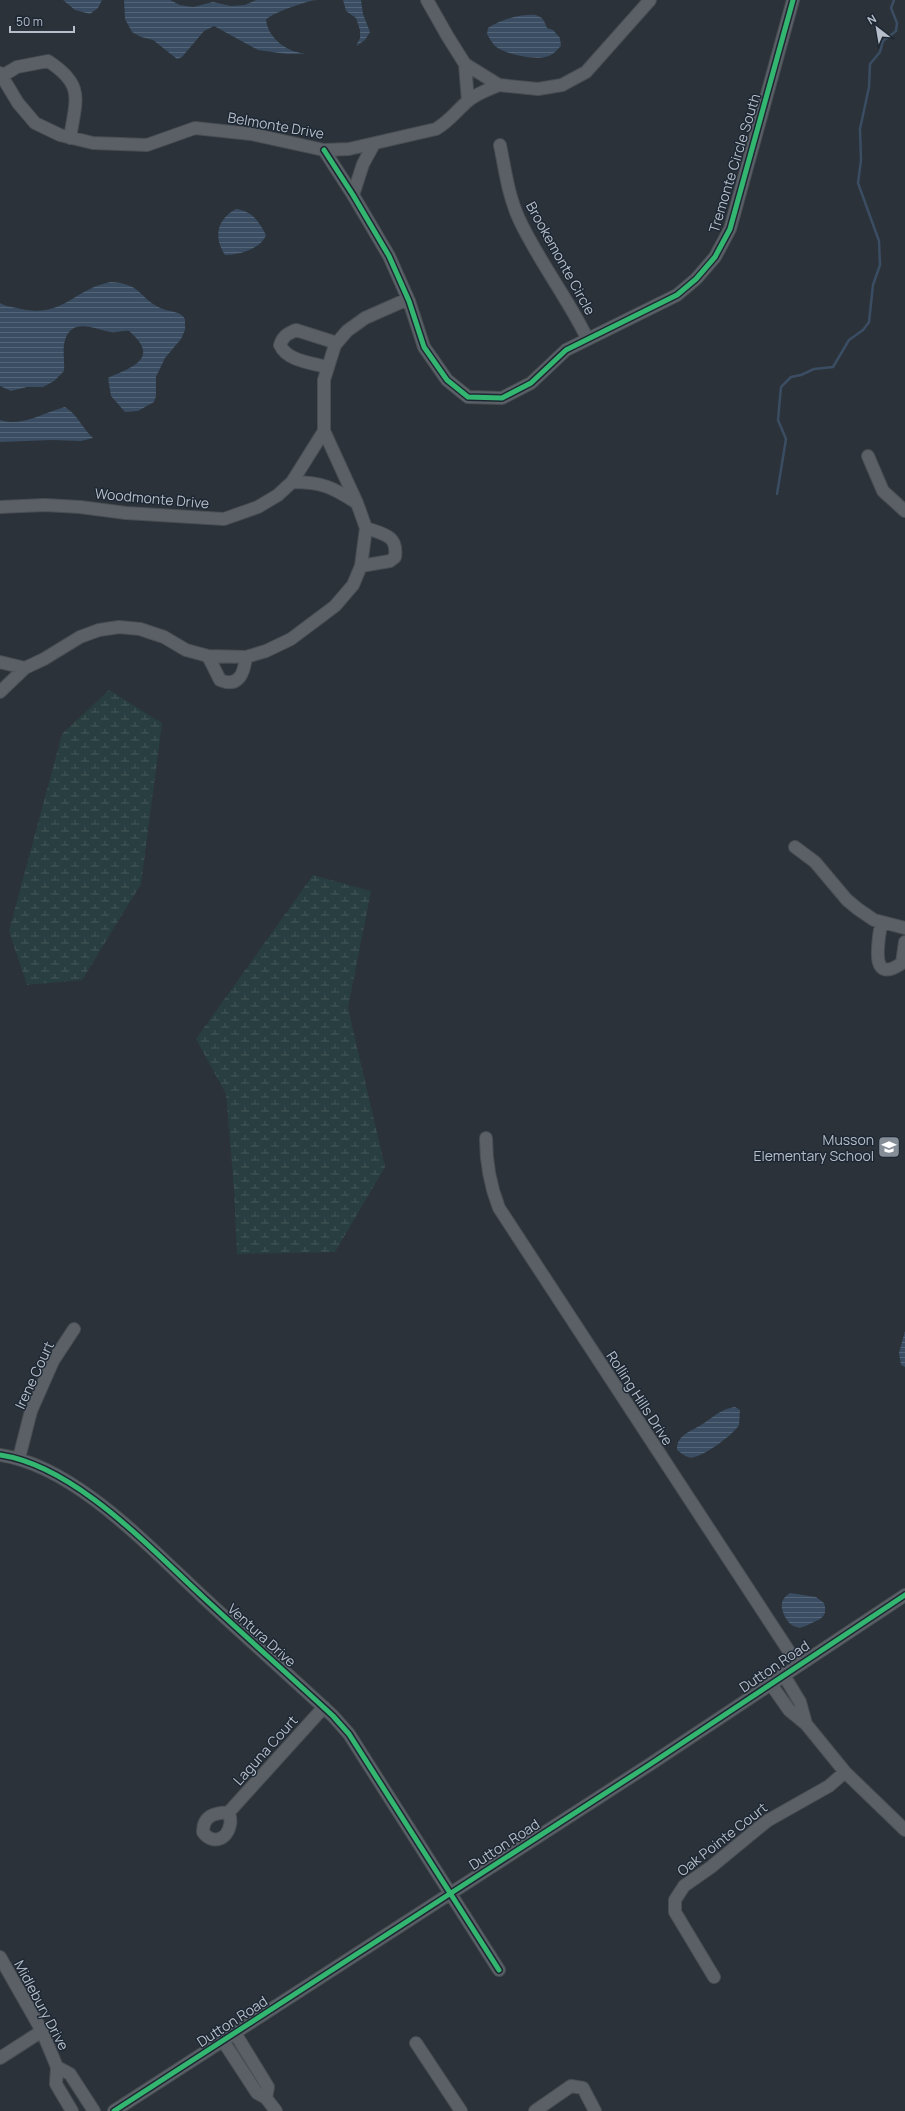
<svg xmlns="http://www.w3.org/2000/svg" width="905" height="2111" font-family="Manrope,sans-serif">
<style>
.wetland{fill:url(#wetland-marsh)}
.water{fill:url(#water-rules)}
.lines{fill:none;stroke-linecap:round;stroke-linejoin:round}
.stream{stroke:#3a4d63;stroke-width:2.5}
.minor-casing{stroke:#494e53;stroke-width:14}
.minor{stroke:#5b6067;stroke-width:12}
.cycleway-casing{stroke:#1e2834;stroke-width:8}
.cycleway{stroke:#33b770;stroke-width:5}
.labels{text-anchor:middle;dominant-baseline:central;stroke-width:3;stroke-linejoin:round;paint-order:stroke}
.street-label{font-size:14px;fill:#b6bec9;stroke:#1e2834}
.poi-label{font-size:14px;fill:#b6bec9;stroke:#1e2834;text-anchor:end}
</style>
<defs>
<pattern id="wetland-marsh" width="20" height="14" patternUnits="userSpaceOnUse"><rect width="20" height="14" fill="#283e40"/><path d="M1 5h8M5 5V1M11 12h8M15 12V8" fill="none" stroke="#45585a"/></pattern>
<pattern id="water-rules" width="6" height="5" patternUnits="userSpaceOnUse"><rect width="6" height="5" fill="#3a4d63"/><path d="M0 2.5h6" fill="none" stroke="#546578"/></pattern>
</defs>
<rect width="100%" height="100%" fill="#2b3239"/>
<path class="wetland" d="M109,690L162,723L141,884L82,980L27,985L9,931L62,734Z
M313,875L371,891L348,1008L385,1167L335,1252L237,1254L234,1188L226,1094L196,1039Z"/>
<path class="water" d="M63,0H102L98,8L90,14L75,10Z
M124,0H170L180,5L193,7L213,2L231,6L245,5L256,0H317C309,0 269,14 266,20C269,40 288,52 306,54H287L258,50L214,26L204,31L182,57L177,59L153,40L141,37L132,32L125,19Z
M343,0H361L363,14L370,32L365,40L356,46L360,38V30L356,18L346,11Z
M536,15C544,18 544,21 547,28L553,30L560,38L561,46C556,51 552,56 545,57C533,60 503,54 494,45C492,42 489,38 487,34L488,28C502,19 520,14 536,15Z
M236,209C252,211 259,221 266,235C261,249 239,255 225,255C213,237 217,219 236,209Z
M111,282C144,284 139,300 163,309C170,312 181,311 185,319V330L181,339L165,358L156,377V396L154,402L138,411L125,412L111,396L108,378C130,368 162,359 129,331C123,330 117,333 111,332C97,330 72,316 65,340C62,350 65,361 64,371L54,381L43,387H27L11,391L0,386V303C6,307 14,307 21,309C64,318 75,288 111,282Z
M65,407C78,415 82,428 93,438L81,441L52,440L0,442V420C22,427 43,413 65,407Z
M905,1331V1367L901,1365L899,1353Z
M735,1407L740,1410L739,1425C733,1435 699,1461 688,1457C684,1456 680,1452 677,1450C676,1433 696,1430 707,1421C717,1414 722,1409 735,1407Z
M790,1593L816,1597L824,1603C829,1619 818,1619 808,1625C795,1632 786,1623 782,1609C781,1601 783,1598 790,1593Z"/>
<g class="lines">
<path class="stream" d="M777,494L786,439L778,420L781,387L791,377L801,375L814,369L833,367L849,340L863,330L869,322L873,285L880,265L879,241L858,183L861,160L860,129L869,87L870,64L880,52L883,41L896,31L897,23L891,8L894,0"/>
<g class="minor-casing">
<path id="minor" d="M427,0L448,37L465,64L499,85L538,89L562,85L586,72L650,0
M465,64L468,101
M0,73L18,103L35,123L60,135L93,143L147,145L195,128L251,134L324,150L349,149L436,129C450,121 457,110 469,100C478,93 489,89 499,85
M2,76L17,67L48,61C85,85 76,99 70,138
M500,145C505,169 508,195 519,219C538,260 567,297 587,338
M324,150L353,195L389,256L409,301L424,347L447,380L468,397L502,398L531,383L566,350L677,295L696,279L715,257L730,229L793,0
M353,195L363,164L374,144
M327,367C312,363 287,361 280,345C283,336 287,334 296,330L337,343
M868,456L883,491L905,511
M292,482C322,482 332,487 357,503
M0,507L45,505L80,507L126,513L224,519L258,507L278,495L292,482L324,431V380L335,345L347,331L365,318L408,299
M361,566L390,561L395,557C398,535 383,534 366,528
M208,656L220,680C239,688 244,673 246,657
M0,662L25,668
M0,692L25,668L44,659L80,637L99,630L119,627L140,629L164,637L186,650L208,656L246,657L266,651L291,639L335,606L353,585L361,566L366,528L357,503L324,431
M795,847L815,862L847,900L858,909L874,920L905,928
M881,923C879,939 868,987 902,963L905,942
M486,1138C486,1163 490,1185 499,1208L798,1665
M0,1455C75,1466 149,1547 203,1597C246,1637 290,1676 333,1716L349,1734L499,1970
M19,1458L31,1411L53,1361L74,1329
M783,1674L800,1702L806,1724
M770,1683L789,1710L806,1724L845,1772L905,1830
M229,1812C230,1816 231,1821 230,1825C227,1840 212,1845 203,1832C203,1815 215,1813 229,1812L324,1707
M0,1957L42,2031L57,2067L56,2084L72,2111
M714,1977L675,1912V1900L684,1886L711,1867L767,1821L829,1786L845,1772
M235,2033L268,2087L266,2098
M223,2041L257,2093L266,2098L276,2111
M416,2043L461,2111
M0,2058L42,2031
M57,2067L70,2074L94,2111
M114,2111L649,1765L905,1595
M535,2111L571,2086L583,2088L595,2111"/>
</g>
<use href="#minor" class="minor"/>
<g class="cycleway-casing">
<path id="cycleway" d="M324,150L353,195L389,256L409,301L424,347L447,380L468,397L502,398L531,383L566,350L677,295L696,279L715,257L730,229L793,0
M0,1455C75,1466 149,1547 203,1597C246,1637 290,1676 333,1716L349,1734L499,1970
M114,2111L649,1765L905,1595"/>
</g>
<use href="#cycleway" class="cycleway"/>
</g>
<defs>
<g id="school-square" transform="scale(1.15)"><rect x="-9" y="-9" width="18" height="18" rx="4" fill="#858d97" stroke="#1e2834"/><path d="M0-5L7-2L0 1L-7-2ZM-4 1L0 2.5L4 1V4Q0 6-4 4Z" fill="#fff"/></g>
</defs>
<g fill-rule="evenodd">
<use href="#school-square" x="889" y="1147"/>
</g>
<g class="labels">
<g class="street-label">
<text transform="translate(276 125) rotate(10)">Belmonte Drive</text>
<text transform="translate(734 163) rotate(-73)">Tremonte Circle South</text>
<text transform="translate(561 258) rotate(61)">Brookemonte Circle</text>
<text transform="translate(152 498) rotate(5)">Woodmonte Drive</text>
<text transform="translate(34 1375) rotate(-65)">Irene Court</text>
<text transform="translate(640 1398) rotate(57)">Rolling Hills Drive</text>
<text transform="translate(262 1635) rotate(42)">Ventura Drive</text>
<text transform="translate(774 1666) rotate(-34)">Dutton Road</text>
<text transform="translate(265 1750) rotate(-48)">Laguna Court</text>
<text transform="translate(722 1839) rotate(-38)">Oak Pointe Court</text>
<text transform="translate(504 1844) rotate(-33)">Dutton Road</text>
<text transform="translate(42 2005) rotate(62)">Midlebury Drive</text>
<text transform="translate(232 2021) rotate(-33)">Dutton Road</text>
</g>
<g class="poi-label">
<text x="874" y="1139">Musson<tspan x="874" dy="16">Elementary School</tspan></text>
</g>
</g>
<g transform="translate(877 28) rotate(329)" stroke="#1e2834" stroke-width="3" paint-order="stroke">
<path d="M0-3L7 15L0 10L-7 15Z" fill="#b6bec9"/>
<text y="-6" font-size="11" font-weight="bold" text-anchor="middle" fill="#b6bec9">N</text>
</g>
<path d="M10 26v6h64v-6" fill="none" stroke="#b6bec9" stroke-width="2"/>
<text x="16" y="26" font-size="12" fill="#b6bec9" stroke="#1e2834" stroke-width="3" paint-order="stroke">50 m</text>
</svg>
